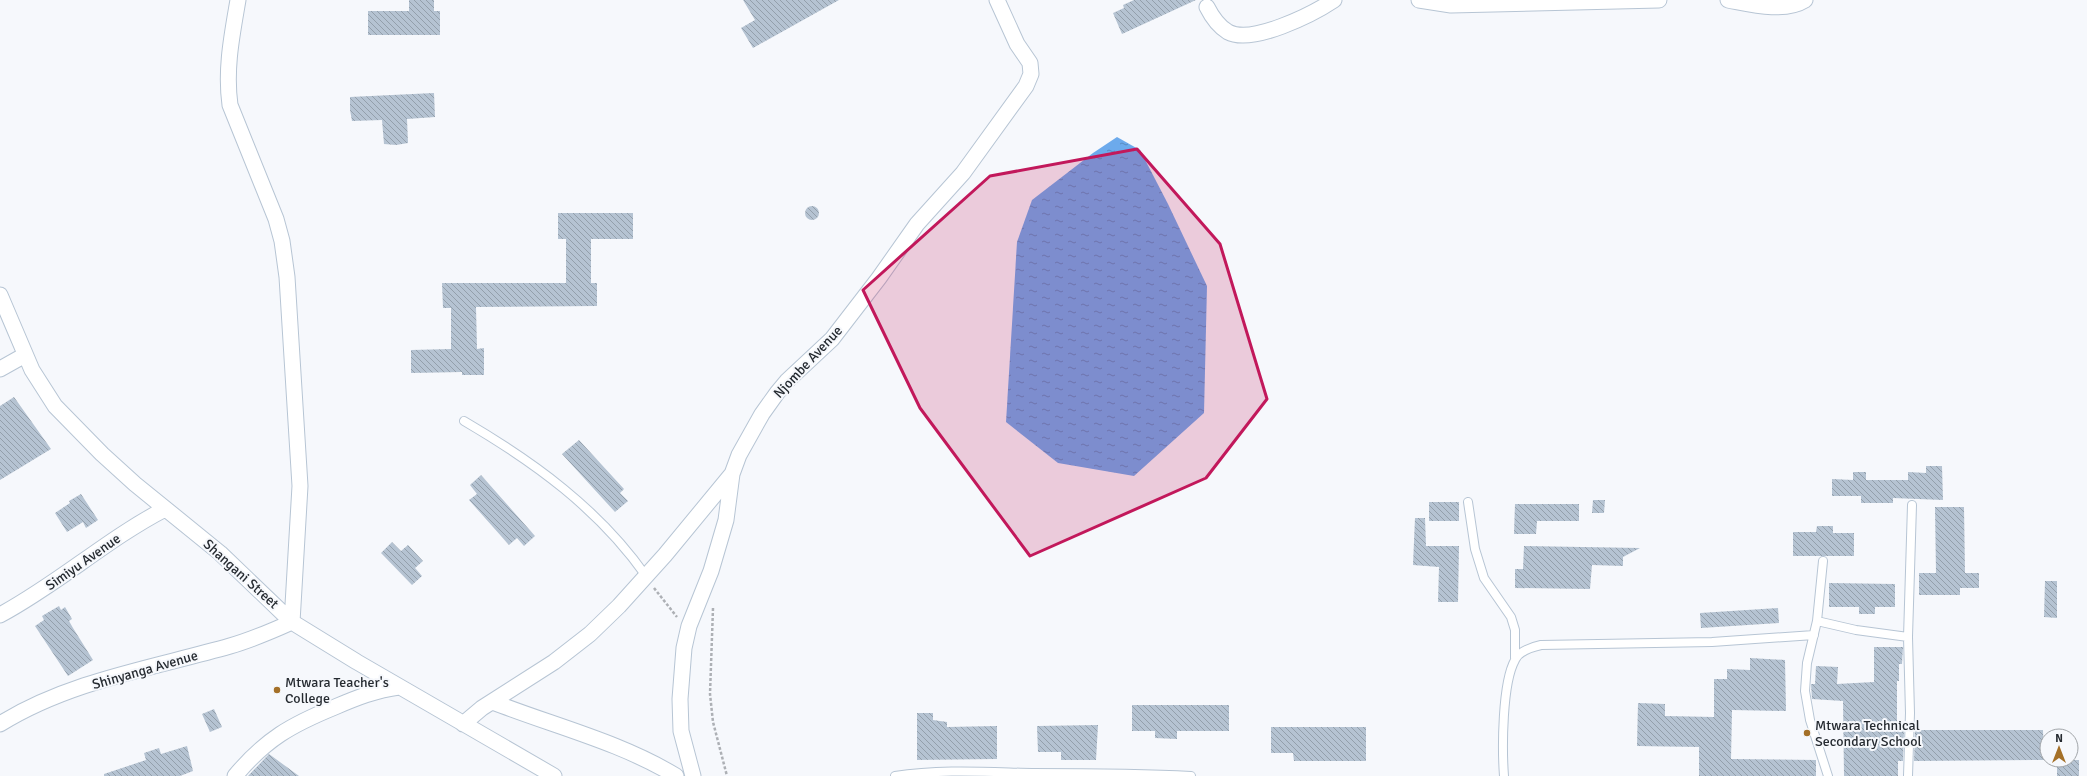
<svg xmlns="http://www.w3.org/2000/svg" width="2087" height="776" font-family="Signika,sans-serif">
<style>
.water{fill:url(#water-ripples)}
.building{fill:url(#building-back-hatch)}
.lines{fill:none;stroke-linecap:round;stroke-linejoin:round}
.lane-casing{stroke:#b7c5d4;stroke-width:10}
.street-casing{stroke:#b7c5d4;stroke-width:17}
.path{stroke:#adb0b5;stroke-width:2.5;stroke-dasharray:3 2;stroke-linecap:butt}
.lane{stroke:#fff;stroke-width:8}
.street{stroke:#fff;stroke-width:15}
.marked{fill:#c2185b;fill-opacity:0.2;stroke:#c2185b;stroke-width:3;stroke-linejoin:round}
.poi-dot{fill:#a47028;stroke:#f6f8fc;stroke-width:1.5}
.labels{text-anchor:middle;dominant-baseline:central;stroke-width:4;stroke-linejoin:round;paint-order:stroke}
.street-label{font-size:14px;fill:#252a30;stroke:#f6f8fc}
.poi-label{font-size:14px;fill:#252a30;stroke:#f6f8fc;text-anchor:start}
</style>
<defs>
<pattern id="water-ripples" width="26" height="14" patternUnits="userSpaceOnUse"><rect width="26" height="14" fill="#6caaec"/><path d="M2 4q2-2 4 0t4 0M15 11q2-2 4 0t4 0" fill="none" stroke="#598bc0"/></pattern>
<pattern id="building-back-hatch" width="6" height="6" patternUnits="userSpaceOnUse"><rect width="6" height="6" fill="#b5c3d2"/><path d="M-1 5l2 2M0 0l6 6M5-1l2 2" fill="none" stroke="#939fab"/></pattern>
</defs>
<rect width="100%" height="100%" fill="#f6f8fc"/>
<path class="water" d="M1117,137L1140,150L1168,204L1207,286L1204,413L1134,476L1058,463L1006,422L1017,242L1032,200L1093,153Z"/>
<path class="building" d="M409,0H434V11H440V35H368V11H409Z
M743,0H839L753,48L741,28L755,20Z
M1134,0H1196L1122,34L1113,13L1124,8L1123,5Z
M434,93L435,117L407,119L408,143L396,145L384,144L382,120L352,121L350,110V97Z
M805 213a7 7 0 1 1 14 0a7 7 0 1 1-14 0Z
M558,213H633V239H591V283H597V306L476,307L477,349L484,348V375H462V372L411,373V350L451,349V308H443L442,283H566V239H558Z
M14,397L51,449L0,480V406Z
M579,440L624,489L620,493L628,501L615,512L562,454Z
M1926,466H1942L1943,500L1893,498V503H1861V496H1832V479L1853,480V472H1866V480H1908V472L1926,473Z
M481,475L535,536L524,546L517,538L509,545L469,500L477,494L470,485Z
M81,494L98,520L86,528L83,522L67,532L55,513L70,503L69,501Z
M1593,500H1605L1604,513H1592Z
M1429,502H1459V521H1429Z
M1515,504H1579V521H1537L1536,534H1514Z
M1935,507H1964L1965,573H1979V588H1960V595H1919V573H1936Z
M1415,518H1425L1426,546H1459L1458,602H1438L1439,567L1413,565Z
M1817,526H1833V533H1854V556H1793V532H1816Z
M392,542L401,551L408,545L423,561L415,568L422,576L412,585L381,553Z
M1524,546L1640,548L1623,557V566L1592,565L1590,589L1515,588V569H1523Z
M2045,581H2057V618L2044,617Z
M1829,583L1895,584V607H1875V614H1859V607H1829Z
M59,606L61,610L65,607L72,619L69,621L73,628L93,660L68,676L35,626L44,620L42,616Z
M1778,608L1779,623L1701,628L1700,613Z
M1874,647H1903L1902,664H1899V681H1897V730H1904L1903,761H1898V776H1844L1843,701L1812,699L1811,684H1815L1816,666L1838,667L1837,684L1874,682Z
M1750,658L1785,660L1786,711L1732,710L1731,759L1816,760V776H1699V747L1637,746L1638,703L1665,704V716L1714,717V679H1727V669L1750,670Z
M1132,705H1229V731H1177V739L1155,738V731H1132Z
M214,709L222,727L210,732L202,714Z
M917,713H933V720L947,722V727L997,726V759L917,760Z
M1098,725L1096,760H1061V752H1038L1037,726Z
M1271,727H1366V761H1294L1293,753H1271Z
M1915,730H2043L2044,760L1914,761Z
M187,746L193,771L180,776H104V774L146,760L144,753L159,748L161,754Z
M269,754L299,776H248Z
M2057,760H2079V776H2057Z"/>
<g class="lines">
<g class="lane-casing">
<path id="lane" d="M464,421C534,462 599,509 646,576
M1468,502L1475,549L1484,578L1511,617L1515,630V658
M1823,561L1817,621L1807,663L1805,691L1810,720L1828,776
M1817,621L1856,630L1908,637
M895,776C940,769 986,772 1032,773C1085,773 1138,773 1191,776
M1504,776C1502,749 1502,683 1515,660C1519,651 1532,647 1541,645L1712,642L1814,635
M1908,776L1910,713L1908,637L1912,505"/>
</g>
<g class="street-casing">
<path id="street" d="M238,0C232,35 225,69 230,105L276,219L282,241L287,277L300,486L292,622
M1419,0L1451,5L1659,0
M1728,0C1750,4 1784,13 1805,0
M1207,7C1212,17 1218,26 1228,32C1252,45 1313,14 1334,0
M0,295L32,370L55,406L102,454L135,484L220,553L292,622L357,662L554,776
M0,369L25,355
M0,615C58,584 107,539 165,509
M493,702C554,726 620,742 676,776
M0,724C69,681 153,668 230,646C251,640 272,631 292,622
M463,724L482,708L554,662L590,634L619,606L665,555L731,475
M235,776C266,739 291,725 335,707C356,698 376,690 399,687
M693,776L681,731L680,699L684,648L689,626L711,571L726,520L732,474L739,455L762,414L777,393L787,381L832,339L879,278L917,224L963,173L1026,86L1031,74L1030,63L1017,44L997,0"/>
</g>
<path class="path" d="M654,588L677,617
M713,608L710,694L713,722L727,776"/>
<use href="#lane" class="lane"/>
<use href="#street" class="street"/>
</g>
<path class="marked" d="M1137,149L1220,244L1267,399L1206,478L1030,556L920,408L863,290L990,176Z"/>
<g class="poi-dot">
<circle cx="277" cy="690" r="4"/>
<circle cx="1807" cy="733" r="4"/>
</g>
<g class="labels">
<g class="street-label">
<text transform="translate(808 362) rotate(-47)">Njombe Avenue</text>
<text transform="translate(83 562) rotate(-35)">Simiyu Avenue</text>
<text transform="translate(241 574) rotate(42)">Shangani Street</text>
<text transform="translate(145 670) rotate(-16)">Shinyanga Avenue</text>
</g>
<g class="poi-label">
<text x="285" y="682">Mtwara Teacher's<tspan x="285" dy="16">College</tspan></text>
<text x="1815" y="725">Mtwara Technical<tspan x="1815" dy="16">Secondary School</tspan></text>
</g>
</g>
<g transform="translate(2059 748)"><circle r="19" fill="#f6f8fc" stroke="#a2a6aa"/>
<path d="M0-3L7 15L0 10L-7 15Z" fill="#a47028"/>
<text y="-6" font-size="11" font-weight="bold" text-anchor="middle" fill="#252a30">N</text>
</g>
</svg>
